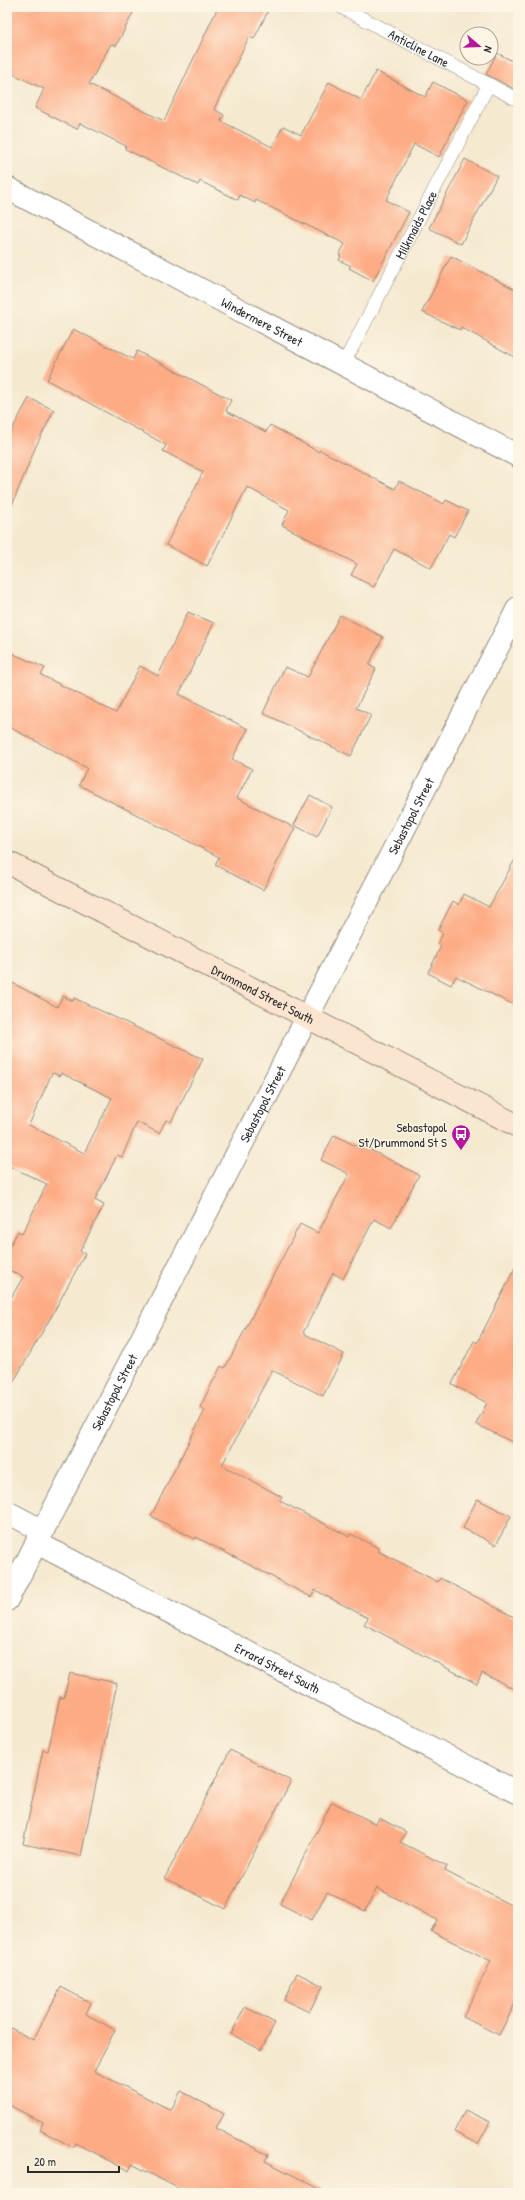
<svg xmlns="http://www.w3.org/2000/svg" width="525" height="2200" font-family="'Patrick Hand',sans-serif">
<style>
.building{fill:#fdab84;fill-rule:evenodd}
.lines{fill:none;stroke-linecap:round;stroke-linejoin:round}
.lane-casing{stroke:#908a7e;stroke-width:14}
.street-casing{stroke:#908a7e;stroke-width:24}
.secondary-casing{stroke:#908a7e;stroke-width:24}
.lane{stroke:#fff;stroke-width:13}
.street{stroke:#fff;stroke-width:22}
.secondary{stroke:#fce5d0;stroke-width:22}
.labels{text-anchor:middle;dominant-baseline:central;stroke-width:3;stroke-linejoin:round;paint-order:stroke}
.street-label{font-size:13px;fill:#2b2b2b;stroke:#fcf5e5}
.poi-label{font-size:13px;fill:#2b2b2b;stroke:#fcf5e5;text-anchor:end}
</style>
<rect width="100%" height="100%" fill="#fcf5e5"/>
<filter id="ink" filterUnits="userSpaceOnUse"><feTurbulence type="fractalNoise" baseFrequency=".025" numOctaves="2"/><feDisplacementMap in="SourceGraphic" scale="8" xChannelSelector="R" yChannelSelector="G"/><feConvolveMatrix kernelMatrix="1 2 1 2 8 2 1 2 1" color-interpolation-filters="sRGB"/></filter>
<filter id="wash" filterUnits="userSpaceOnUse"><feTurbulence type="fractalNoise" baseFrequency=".012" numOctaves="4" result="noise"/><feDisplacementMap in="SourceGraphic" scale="16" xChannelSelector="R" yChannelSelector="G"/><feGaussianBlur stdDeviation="0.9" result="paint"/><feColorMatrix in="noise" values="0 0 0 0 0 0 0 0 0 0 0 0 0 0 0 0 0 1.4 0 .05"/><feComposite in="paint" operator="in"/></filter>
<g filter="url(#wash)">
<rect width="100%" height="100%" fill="#f5e9d0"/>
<g id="blocks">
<path class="building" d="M7,7H136L116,46L111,44L89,84L164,121L218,7H270L254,39L249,37L214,109L224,115L221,121L272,147L283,126L301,135L329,82L361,100L376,71L425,97L433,82L468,100L439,157L414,144L386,200L409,212L373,281L349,268L351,266L339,260L341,256L339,255L345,244L256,200L255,203L240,195L238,200L200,181L198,185L125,149L126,146L80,123L77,129L35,108L44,89L7,71Z
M497,53L518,64V91L486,74Z
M465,159L497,176L461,244L429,228Z
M451,256L518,291V359L461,327L460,330L422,312Z
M73,329L133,359L137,351L231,400L226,411L266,432L270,425L319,452L320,450L395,489L399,481L444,504L446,500L468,511L454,537L449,534L431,568L394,549L374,587L351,575L357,564L282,525L289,510L247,487L207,566L166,545L203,472L163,451L166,445L47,380Z
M29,398L54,410L36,446L8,515L7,439Z
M188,612L214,623L179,694L248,729L232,759L252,769L237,798L295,828L263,890L215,865L219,857L79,785L87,768L7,726V651L45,668L41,675L116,713L140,666L158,676Z
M340,615L383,637L369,665L376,669L356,708L371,715L351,756L263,713L285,667L308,677Z
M310,795L332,807L317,837L294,825Z
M518,854V1007L456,976L451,985L428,973L441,946L438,944L443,933L438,930L453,901L459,905L464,894L489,907Z
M7,980L57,1007L63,996L73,1001L74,998L203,1059L171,1122L166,1120L159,1133L137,1122L122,1157L117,1155L95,1200L104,1205L80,1251L85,1254L51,1317L7,1393V1305L23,1277L7,1269V1251L18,1231L22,1234L47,1184L9,1166L7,1171ZM52,1073L60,1076L61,1073L112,1098L84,1153L29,1125Z
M334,1135L362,1149L363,1146L419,1175L391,1228L374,1219L343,1279L333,1273L303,1333L344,1354L323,1396L272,1370L222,1465L282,1497L280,1501L350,1537L351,1534L380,1549L378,1551L438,1582L440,1578L518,1619V1691L482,1673L477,1684L364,1624L368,1618L315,1590L311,1597L196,1537L195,1539L151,1516L205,1410L200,1407L221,1366L225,1368L300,1224L318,1233L349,1174L321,1160Z
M518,1262V1445L476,1424L487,1403L452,1384L474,1341L477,1343Z
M477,1499L511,1516L496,1545L463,1528Z
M70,1673L117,1683L81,1856L23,1844L43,1750L48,1751L60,1697L64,1698Z
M230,1750L291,1781L225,1909L165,1878Z
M332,1802L376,1824L379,1818L406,1832L400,1842L447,1866L445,1871L518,1909V1998L499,2035L463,2017L491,1961L431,1931L437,1920L377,1888L365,1911L327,1892L312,1920L280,1904Z
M297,1973L323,1986L309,2012L284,2000Z
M61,1987L91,2003L86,2014L115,2030L94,2071L171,2110L181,2091L224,2114L216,2128L268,2155L265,2161L328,2193H187L132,2164L129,2171L75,2143L73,2147L40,2130L43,2123L7,2104V2026L33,2040Z
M245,2007L275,2023L261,2050L231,2034Z
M465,2110L490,2122L478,2144L454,2132Z"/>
</g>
</g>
<g filter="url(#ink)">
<use href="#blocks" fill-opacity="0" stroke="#908a7e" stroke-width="1"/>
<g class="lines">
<g class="lane-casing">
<g id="lane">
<path id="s1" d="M341,7L518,100"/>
<path id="s2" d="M343,365L489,84"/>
</g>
</g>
<g class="street-casing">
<g id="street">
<path id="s3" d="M7,188L518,456"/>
<path d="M7,1512L43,1531"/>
<path id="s4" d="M37,1543L518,1793"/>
<path id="s5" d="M7,1600L518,608"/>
</g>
</g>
<g class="secondary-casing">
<g id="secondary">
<path id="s6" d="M7,862L518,1126"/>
</g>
</g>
<use href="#lane" class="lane"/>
<use href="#street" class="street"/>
<use href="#secondary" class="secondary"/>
</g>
</g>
<defs>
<g id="bus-pin" transform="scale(1)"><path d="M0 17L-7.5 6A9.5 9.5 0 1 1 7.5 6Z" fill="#b5179e" stroke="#fcf5e5"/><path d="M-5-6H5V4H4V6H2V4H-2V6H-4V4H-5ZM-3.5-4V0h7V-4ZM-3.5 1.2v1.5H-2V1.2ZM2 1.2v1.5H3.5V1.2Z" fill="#fff"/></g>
</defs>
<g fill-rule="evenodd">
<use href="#bus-pin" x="461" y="1134"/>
</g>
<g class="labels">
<g class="street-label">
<text stroke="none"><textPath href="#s1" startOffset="88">Anticline Lane</textPath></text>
<text stroke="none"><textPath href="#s2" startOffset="158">Milkmaids Place</textPath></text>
<text stroke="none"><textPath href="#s3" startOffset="288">Windermere Street</textPath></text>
<text stroke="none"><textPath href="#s5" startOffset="882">Sebastopol Street</textPath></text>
<text stroke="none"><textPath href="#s6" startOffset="288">Drummond Street South</textPath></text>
<text stroke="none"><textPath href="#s5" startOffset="558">Sebastopol Street</textPath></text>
<text stroke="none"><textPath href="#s5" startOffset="234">Sebastopol Street</textPath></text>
<text stroke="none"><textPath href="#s4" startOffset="271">Errard Street South</textPath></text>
</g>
<g class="poi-label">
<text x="447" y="1127">Sebastopol<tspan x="447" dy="15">St/Drummond St S</tspan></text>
</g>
</g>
<rect width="525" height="2200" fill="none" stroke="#fcf5e5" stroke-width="24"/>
<g transform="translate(479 46) rotate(109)"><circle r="19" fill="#fcf5e5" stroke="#a8a49b"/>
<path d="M0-3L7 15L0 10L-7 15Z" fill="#b5179e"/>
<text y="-6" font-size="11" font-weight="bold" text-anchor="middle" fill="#2b2b2b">N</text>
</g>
<path d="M28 2166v6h91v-6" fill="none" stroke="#2b2b2b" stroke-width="2"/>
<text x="34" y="2166" font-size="12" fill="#2b2b2b" stroke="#fcf5e5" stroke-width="3" paint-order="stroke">20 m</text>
</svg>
